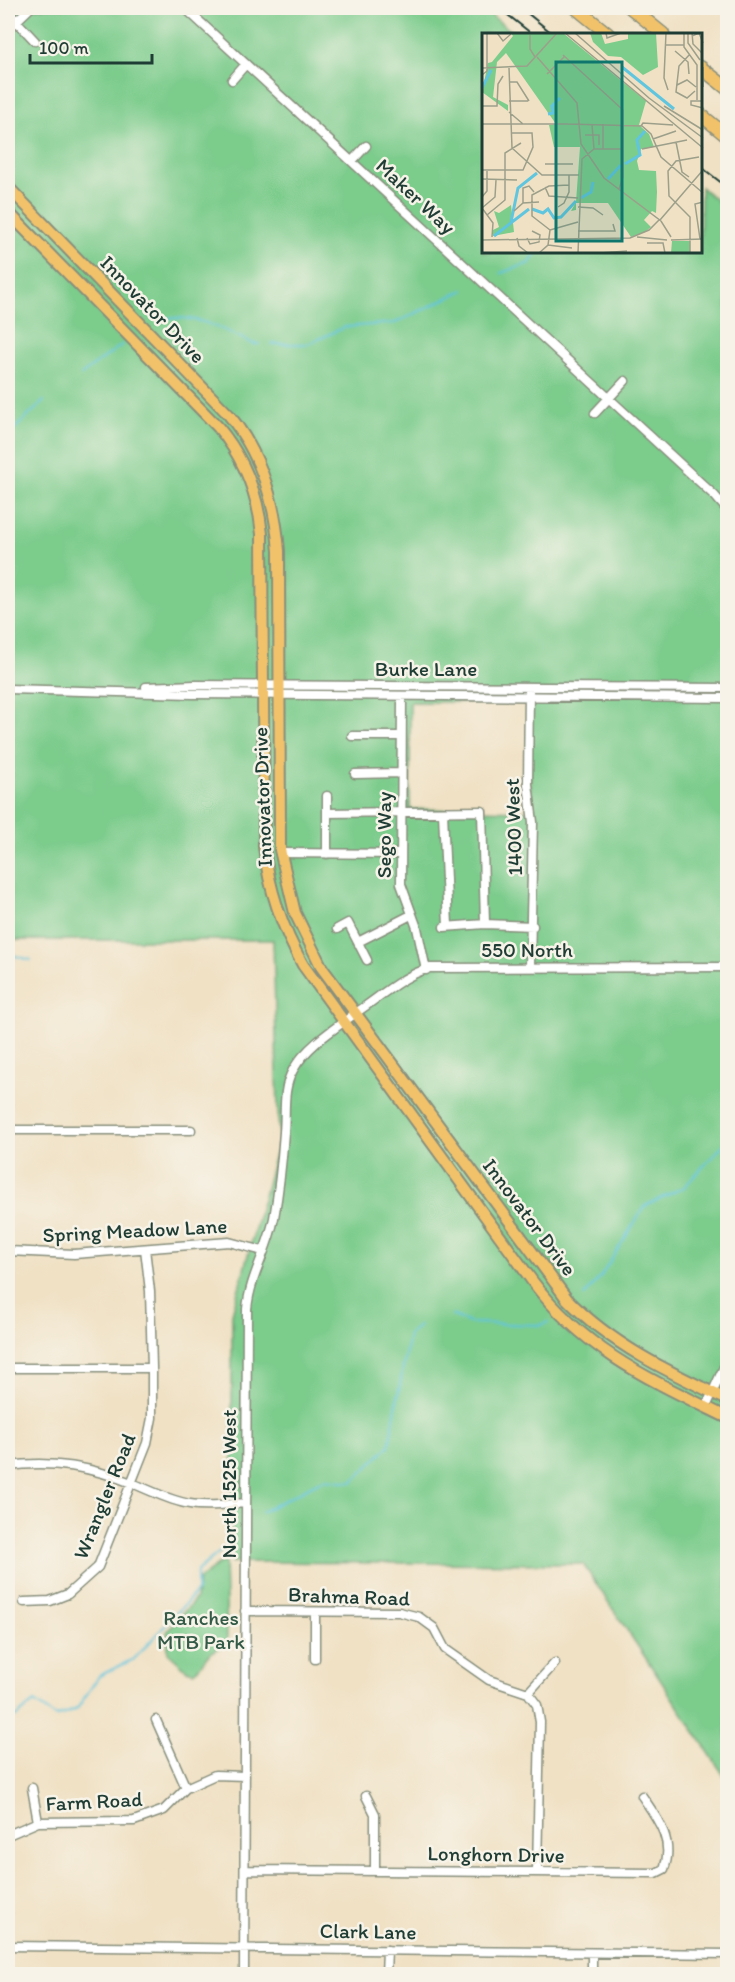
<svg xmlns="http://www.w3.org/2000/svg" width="735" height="1982" font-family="Itim,sans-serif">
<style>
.green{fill:#7ccc8c;stroke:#4e8460;stroke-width:1.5;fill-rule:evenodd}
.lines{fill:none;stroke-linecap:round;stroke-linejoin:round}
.stream{stroke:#60c5de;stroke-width:2}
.minor-casing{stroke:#888f7c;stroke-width:11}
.major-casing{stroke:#888f7c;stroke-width:14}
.highway-casing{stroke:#888f7c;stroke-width:15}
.minor{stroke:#fff;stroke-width:8}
.major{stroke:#f2c26a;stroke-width:10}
.highway{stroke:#f2c26a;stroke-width:12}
.rail{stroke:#1f3d34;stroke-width:2}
.labels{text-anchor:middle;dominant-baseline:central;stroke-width:5;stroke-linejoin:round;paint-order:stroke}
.street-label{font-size:21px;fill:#1f3d34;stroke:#f7f3e8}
.park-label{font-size:21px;fill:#325a46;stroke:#f7f3e8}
.inset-river{fill:none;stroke:#60c5de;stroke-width:3}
.inset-road{fill:none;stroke:#9c9f8a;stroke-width:1.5}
.view{fill:#0f766e;fill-opacity:0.15;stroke:#0f766e;stroke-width:3}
.inset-edge{fill:none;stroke:#1f3d34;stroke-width:3}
</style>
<rect width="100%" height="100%" fill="#f7f3e8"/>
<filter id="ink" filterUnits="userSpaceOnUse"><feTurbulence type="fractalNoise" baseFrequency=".0167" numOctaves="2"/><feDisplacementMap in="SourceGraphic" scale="12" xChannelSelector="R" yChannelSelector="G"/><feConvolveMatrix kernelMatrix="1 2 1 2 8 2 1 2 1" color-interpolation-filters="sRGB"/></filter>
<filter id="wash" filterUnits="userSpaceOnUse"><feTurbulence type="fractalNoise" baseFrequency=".008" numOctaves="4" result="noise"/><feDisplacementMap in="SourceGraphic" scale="24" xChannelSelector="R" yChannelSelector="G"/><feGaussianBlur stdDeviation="1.35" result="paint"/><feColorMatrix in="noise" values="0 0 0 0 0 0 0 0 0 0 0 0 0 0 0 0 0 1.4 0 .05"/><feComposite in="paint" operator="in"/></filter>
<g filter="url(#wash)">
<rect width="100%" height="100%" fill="#f0e1c4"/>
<path class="green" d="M8,8H482L515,34H483V252H700L701,187L727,209V1780L583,1564L232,1562V1314L279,1140L273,940H8ZM410,702H529L531,811L410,809Z
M225,1560L227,1641C222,1648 218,1648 211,1653C204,1658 202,1667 193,1672L187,1670L168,1653L167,1632L196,1598L199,1579Z"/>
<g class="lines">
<path class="stream" d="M501,273L530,263L536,252
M158,320C194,312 222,329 254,344H260
M272,344H308L345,327L395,323L464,290
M81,375L123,344
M8,435L44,401
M8,954L31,960
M584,1296L601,1276L645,1206L684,1187L728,1140
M452,1315L470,1323L541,1325L548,1322
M262,1512L324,1479L352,1482L389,1446L409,1334L419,1326
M8,1720L17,1716L34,1702L56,1717L77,1709L99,1676L134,1659L197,1591V1571L228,1545"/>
</g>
</g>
<g filter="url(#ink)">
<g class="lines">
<g class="minor-casing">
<path id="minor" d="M185,8L715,496L728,511
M8,12L35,41
M8,29L30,8
M232,80L246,64
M352,161L366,146
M595,413L625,381
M146,687L195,685L728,688
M8,689L192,694L728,698
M529,691L528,784L533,822L530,966
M402,696L401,884L417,928L426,970
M352,736H401
M355,774L401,773
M327,796V854
M443,812L448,926
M327,813L482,811L485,924
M281,853L401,854
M444,927L485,924L533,926
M337,929L348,923L367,960
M358,942L411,915
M8,1130H191
M8,1251L74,1254L229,1242L263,1251
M8,1368H152
M706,1407L728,1358
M8,1466C53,1460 92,1467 134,1484C152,1491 170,1501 190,1504C208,1507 228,1504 245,1503
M24,1602L50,1601L68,1594L98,1567L147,1443L152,1418V1368L150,1291L145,1249
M245,1611L399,1612L419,1617L434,1628L445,1649L489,1680L528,1693L537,1705L540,1722L537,1872
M315,1612V1659
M528,1693L555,1663
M156,1720L186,1788
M32,1788L38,1822
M366,1796L375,1814V1871
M8,1835L38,1822L134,1821L164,1810L186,1788L215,1775L245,1776
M245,1870L656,1873L664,1869C675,1841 657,1818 642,1796
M8,1946L728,1954
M244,1974L247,1309C250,1276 268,1250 274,1218C279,1190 282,1161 284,1132C286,1111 282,1090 293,1070C307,1045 337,1027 360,1010C382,995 404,975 430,968L728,967
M386,1974L387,1950
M592,1974V1953"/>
</g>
<g class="major-casing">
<path id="major" d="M8,187L229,415C261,454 275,501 279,551L280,850L295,913L322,968L567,1299C613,1346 669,1372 728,1400
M8,212L218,427C244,458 258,494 262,534L264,847C269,890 282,928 303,965L533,1282C586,1352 651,1380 728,1418"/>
</g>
<g class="highway-casing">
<path id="highway" d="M576,8L608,34
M631,8L663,34
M700,67L728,89
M700,114L728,137"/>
</g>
<use href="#minor" class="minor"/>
<use href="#major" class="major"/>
<use href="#highway" class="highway"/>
<path class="rail" d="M499,8L532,34
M521,8L553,34
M700,166L728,188"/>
</g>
</g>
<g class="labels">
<g class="street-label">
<text transform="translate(416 196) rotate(43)">Maker Way</text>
<text transform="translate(153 309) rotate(46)">Innovator Drive</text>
<text x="426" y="668">Burke Lane</text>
<text transform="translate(262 797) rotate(-92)">Innovator Drive</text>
<text transform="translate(513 827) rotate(-92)">1400 West</text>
<text transform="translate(383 835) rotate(-90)">Sego Way</text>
<text x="527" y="949">550 North</text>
<text transform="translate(530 1217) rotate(53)">Innovator Drive</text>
<text transform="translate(135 1230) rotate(-3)">Spring Meadow Lane</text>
<text transform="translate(228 1484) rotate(-90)">North 1525 West</text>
<text transform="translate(104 1496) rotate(-68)">Wrangler Road</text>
<text transform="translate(349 1596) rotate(2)">Brahma Road</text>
<text transform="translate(94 1801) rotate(-3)">Farm Road</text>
<text transform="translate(496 1854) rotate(1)">Longhorn Drive</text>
<text transform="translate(368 1931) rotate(1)">Clark Lane</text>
</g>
<g class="park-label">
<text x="201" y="1617">Ranches<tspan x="201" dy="24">MTB Park</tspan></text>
</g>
</g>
<g transform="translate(482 33)">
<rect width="220" height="220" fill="#f0e1c4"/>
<path d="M29,0H81L164,68L157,92L167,101L172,114L159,116L155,128L157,137L174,138L175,159L174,180L170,178L162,187L169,194L163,199L149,204L126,170H94V177L89,178L94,169L98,114H72L67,92L74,91L24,20L15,29L11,64L26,72V78L0,59L6,30L10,29L31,3ZM108,0H119L123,11L146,6V0H174L176,34L161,42L139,24L126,23L111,9ZM29,172L32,199L11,203V197L17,194L12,178L17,180ZM190,208H208V219L219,220H189Z" fill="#7ccc8c"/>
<path class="inset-river" d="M140,34L192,76M0,55L9,37M66,81L71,80L70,73L78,65M143,131L158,122L155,107L163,98M126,146L139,132M99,165L109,159L111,149M50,176L61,180L66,176L72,185L79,184L94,168M29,189L36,155L55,140M12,203L47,176"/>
<path class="inset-road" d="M15,0L21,8L29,1M83,0L221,115M93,0L167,65L221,105M124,0L125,5L139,0M184,0L182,45L186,57M202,0V14L215,32V67M206,0V10L218,27M210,0L211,11L220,20M48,2V16L53,24M210,3L217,0L221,10M183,12H202M193,18L206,29L207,41M208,21L197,33L194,59L205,65L213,58M81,22L141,77V144L137,156M55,24L95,70L99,111L122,145L179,188L189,204M221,34V54M0,35L45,33L75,0M27,35L30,115M65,41L83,23M0,42L5,38V0M27,49H35L47,68M195,52L205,47L214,54M27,68H46M221,68H209V72L221,75M0,73H15L16,51L21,43M182,73L221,97M27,79L41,91M0,91H86M85,91L160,93L169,101L179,124L221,160M121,91V116M110,92L112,116M159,93L161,90L191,92M103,102H117V112M171,106L194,98M194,109L200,139L207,144M30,115L60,142H97M160,116L205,107M63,131H91M0,137H41L51,114L50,100H29M0,146L35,147M63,154L67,163L96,165M0,164L5,158V138M41,170V155L47,153L52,159M76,174L82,170L87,159V142M96,174L111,175L121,182M0,175L13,164L14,147M0,175L11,190L10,204M32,178L41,170L57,169M5,182L23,167V120L39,110M178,187L221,137M68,197L96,189M96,198H133L131,191M155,204L185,207M35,205L37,213L46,220M45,205L48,211L57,209L58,202L50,198M218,206L213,171L221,169M0,207L148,205L167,197L177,187M189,207L221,206M165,210H181L183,220M66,212L90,215M57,220L66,212L68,197L50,183V162L67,153L87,152M96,220L100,126L112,116H141M118,220L145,218M208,220V184L187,163L186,138L194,128L217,124"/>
<path class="view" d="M74,29H140V208H74Z"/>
<rect width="220" height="220" class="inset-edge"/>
</g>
<rect width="735" height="1982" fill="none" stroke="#f7f3e8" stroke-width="30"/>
<path d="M30 54v9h122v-9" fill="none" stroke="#1f3d34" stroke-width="3"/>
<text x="39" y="54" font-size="18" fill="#1f3d34" stroke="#f7f3e8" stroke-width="4.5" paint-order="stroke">100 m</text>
</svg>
